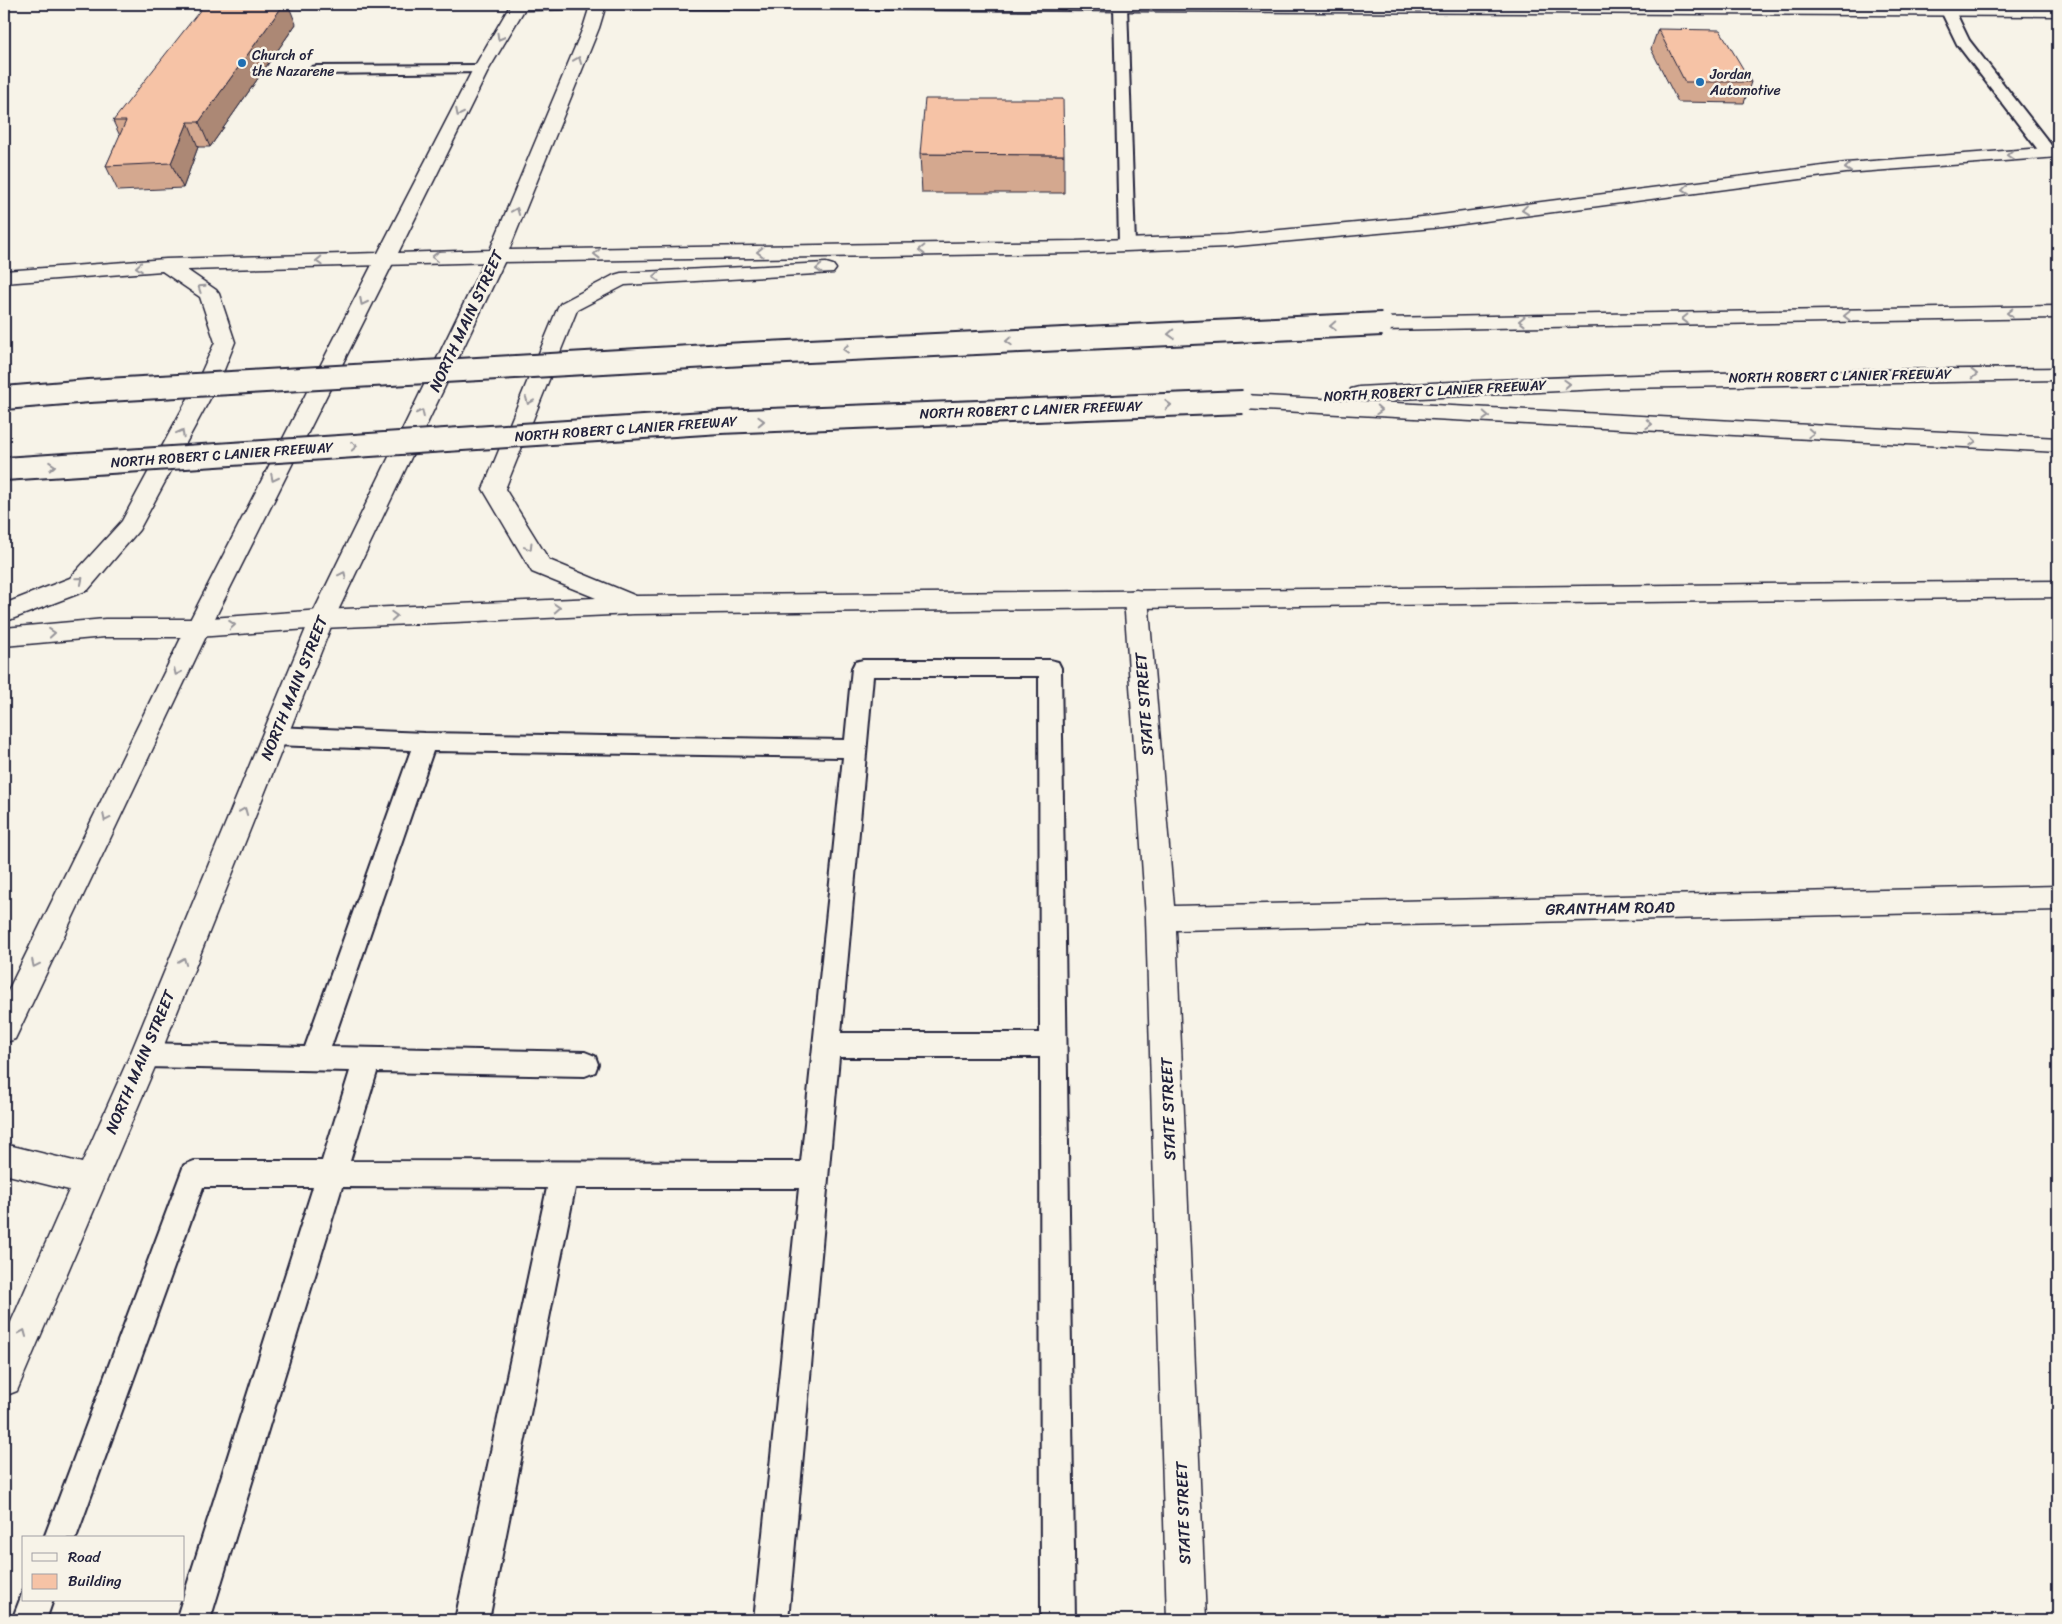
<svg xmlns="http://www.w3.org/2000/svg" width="2062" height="1624" font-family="Sriracha,sans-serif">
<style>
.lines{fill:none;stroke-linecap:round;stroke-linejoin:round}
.lane-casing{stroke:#22223b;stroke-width:4}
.street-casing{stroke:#22223b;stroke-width:3}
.secondary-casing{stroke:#22223b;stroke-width:3}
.primary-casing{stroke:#22223b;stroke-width:3}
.highway-casing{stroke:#22223b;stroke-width:3}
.lane{fill:#f7f3e8;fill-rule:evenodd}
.street{fill:#f7f3e8;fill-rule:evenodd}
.secondary{fill:#f7f3e8;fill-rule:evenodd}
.primary{fill:#f7f3e8;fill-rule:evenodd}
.highway{fill:#f7f3e8;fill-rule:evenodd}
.highway-bridge-casing{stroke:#22223b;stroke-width:26;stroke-linecap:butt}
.highway-bridge{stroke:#f7f3e8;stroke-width:22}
.wall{fill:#d4a88f;stroke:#22223b}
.shaded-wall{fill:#ac8874;stroke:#22223b}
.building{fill:#f6c3a6;stroke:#22223b}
.oneway{stroke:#97959a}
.poi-dot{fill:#1f6fb2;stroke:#f7f3e8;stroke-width:2}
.labels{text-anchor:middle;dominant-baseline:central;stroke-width:5;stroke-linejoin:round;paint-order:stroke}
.far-poi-label{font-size:14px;fill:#22223b;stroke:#f7f3e8;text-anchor:start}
.far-street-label{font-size:14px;fill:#22223b;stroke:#f7f3e8}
.street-label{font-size:16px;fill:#22223b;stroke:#f7f3e8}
</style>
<rect width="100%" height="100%" fill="#f7f3e8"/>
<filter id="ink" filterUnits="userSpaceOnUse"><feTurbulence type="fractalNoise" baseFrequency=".02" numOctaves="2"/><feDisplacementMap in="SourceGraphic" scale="10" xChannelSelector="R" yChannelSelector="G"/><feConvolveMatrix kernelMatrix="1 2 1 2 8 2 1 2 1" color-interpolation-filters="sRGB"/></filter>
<g filter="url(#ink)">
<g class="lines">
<g class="lane-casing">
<path id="lane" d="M1114,4L1127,5L1135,245L1133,249H1121L1119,245Z
M1948,7L1955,11L1969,40L2054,149L2056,152L2054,155H2042L1957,44L1941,11Z
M481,65L486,66L488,69L486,72L317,74L312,73L310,70L312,67L317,66Z
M863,660H1050L1058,662L1061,668L1075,1620H1041L1040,1057H839L788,1620H754L799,1188H575L489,1620H455L547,1188L342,1187L210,1620H176L313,1187H203L76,1538H44L184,1165L194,1161H322L350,1071L145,1067L136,1063L132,1055L136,1047L145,1043L305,1047L411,750L274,745L266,742L263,736L266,730L274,727L425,733L845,740L852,668L855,662ZM873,676H1039L1040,1033H841ZM433,751L843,757L801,1162L350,1161L377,1072L585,1076L595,1072L598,1064L595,1056L585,1052L331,1047Z
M24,1589V1600H53L46,1620H12Z"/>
</g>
<g class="street-casing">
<path id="street" d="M1136,590L1145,592L1148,598L1174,906L2058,886V910L1176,930L1206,1620H1167L1146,918L1124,598L1127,592Z"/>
</g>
<g class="secondary-casing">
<path id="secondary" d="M511,4H1673L2058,6V16L605,8L599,28L509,250L1076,241L1226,235L1433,216L1846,163L2058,147V157L1846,173L1433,228L1226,247L1076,253L497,262L187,270L216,290L219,294L235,342L220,380L139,530L88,590L4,622V604L70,578L122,521L198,380L215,342L200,297L162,271L4,283V271L166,259L378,253L473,69ZM589,9L583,28L490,250L398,253L489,69L524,10Z
M826,263L833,265L836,269L833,273L625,285L577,310L505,489L549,560L636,596L2058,581V597L633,614L322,628L198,637H105L4,646V628L105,619H198L322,610L596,598L532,572L483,489L558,307L561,303L614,275L621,273Z"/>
</g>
<g class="primary-casing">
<path id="primary" d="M497,250L504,252L507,256L334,619L160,1055L17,1391L4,1396V1338L69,1190L4,1174V1144L82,1163L130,1055L310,619L487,256L490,252Z
M385,253L392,255L395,259L210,628L15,1039L4,1043V999L186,628L375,259L378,255Z"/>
</g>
<g class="highway-casing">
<path id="highway" d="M2058,306V318L1382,330L1375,328L1372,324L1375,320L1382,318Z
M2058,368V380L1621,388L1359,401L1351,399L1348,394L1351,389L1359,387C1592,373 1825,370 2058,368Z
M1243,395L2058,438V452L1243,409L1235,407L1232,402L1235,397Z"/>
</g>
<use href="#lane" class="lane"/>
<use href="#street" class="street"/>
<use href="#secondary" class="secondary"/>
<use href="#primary" class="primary"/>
<use href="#highway" class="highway"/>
<g class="highway-bridge-casing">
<path id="highway-bridge" d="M4,398L89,391L744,354L1382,324
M4,469L720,422L1243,402"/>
</g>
<use href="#highway-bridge" class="highway-bridge"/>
</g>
<path class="wall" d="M296,24L210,147H198L183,188L118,191L106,166L120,136L113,121Z
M1658,29L1751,82L1744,103L1678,102L1651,49Z
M920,154L1064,155V193H922Z"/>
<path class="shaded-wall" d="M284,4H288L296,24L210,147L199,122Z
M188,122L198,147L183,188L171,163Z"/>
<path class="building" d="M205,4H284L199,122H188L171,163L106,166L126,121H113Z
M1658,29L1720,30L1751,82H1685Z
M925,99H1063L1064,155L920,154Z"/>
<defs><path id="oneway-chevron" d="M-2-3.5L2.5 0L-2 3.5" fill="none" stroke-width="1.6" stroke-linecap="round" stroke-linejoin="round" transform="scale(1.25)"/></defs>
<g class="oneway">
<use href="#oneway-chevron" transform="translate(500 37) rotate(120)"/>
<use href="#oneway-chevron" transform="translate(578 60) rotate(-68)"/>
<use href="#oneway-chevron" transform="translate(459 113) rotate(117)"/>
<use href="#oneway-chevron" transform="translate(2010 155) rotate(176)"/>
<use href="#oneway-chevron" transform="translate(1848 168) rotate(174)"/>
<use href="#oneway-chevron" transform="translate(1686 189) rotate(173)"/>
<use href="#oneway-chevron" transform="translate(1525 210) rotate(173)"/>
<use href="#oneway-chevron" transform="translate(516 211) rotate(-68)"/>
<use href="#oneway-chevron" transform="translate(922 250) rotate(179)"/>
<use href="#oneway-chevron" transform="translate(760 252) rotate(179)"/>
<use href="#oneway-chevron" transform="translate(597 254) rotate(179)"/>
<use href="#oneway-chevron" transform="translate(435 257) rotate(178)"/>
<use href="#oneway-chevron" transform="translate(319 261) rotate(178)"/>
<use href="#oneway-chevron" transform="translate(139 267) rotate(176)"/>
<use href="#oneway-chevron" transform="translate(819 269) rotate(177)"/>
<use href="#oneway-chevron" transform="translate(656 277) rotate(177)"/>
<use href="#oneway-chevron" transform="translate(201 288) rotate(-146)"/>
<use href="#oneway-chevron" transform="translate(363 302) rotate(117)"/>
<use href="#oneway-chevron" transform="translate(2010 313) rotate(179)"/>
<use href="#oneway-chevron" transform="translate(1847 316) rotate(179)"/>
<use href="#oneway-chevron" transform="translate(1685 319) rotate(179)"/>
<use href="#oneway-chevron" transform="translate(1522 321) rotate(179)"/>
<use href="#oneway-chevron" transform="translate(1333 326) rotate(177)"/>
<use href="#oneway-chevron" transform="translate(1171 334) rotate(177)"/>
<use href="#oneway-chevron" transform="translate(1009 341) rotate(177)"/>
<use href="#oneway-chevron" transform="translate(846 349) rotate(177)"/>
<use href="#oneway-chevron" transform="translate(1974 374) rotate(-1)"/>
<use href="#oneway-chevron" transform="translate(1567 384) rotate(-2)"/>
<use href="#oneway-chevron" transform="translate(529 401) rotate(112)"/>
<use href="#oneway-chevron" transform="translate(1168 405) rotate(-2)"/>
<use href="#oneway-chevron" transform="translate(1379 410) rotate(3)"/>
<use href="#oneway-chevron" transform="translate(421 413) rotate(-64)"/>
<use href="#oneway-chevron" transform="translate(1486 416) rotate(3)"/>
<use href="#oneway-chevron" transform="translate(761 421) rotate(-2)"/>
<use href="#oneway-chevron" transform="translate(1649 424) rotate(3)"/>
<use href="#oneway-chevron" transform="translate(181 433) rotate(-62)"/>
<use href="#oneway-chevron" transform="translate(1811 433) rotate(3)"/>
<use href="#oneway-chevron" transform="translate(1973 441) rotate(3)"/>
<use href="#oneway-chevron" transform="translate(354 446) rotate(-4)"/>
<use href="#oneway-chevron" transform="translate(52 466) rotate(-4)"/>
<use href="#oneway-chevron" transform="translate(274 478) rotate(117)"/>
<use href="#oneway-chevron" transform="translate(529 547) rotate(59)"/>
<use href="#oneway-chevron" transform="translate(343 575) rotate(-64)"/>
<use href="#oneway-chevron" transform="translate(80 580) rotate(-40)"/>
<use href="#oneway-chevron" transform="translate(557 608) rotate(-3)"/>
<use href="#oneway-chevron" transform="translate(394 616) rotate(-3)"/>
<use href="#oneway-chevron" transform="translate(232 625) rotate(-4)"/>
<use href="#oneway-chevron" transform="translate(52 633) rotate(-5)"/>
<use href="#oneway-chevron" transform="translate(177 672) rotate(116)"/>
<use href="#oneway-chevron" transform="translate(244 811) rotate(-68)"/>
<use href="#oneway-chevron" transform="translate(106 818) rotate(116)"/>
<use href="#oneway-chevron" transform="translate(183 961) rotate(-68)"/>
<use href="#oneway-chevron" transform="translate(35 964) rotate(116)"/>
<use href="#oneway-chevron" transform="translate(23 1333) rotate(-67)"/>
</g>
</g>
<g class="poi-dot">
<circle cx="242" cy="63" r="5"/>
<circle cx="1700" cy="82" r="5"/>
</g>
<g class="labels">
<g class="far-poi-label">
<text x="252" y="55">Church of<tspan x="252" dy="16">the Nazarene</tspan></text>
<text x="1710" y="74">Jordan<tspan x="1710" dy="16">Automotive</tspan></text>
</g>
<g class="far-street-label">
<text transform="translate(1840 376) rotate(-1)">NORTH ROBERT C LANIER FREEWAY</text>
<text transform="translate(1435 391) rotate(-3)">NORTH ROBERT C LANIER FREEWAY</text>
<text transform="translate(1031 410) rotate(-2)">NORTH ROBERT C LANIER FREEWAY</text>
<text transform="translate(626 429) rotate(-4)">NORTH ROBERT C LANIER FREEWAY</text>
<text transform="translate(222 455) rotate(-4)">NORTH ROBERT C LANIER FREEWAY</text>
</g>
<g class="street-label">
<text transform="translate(466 321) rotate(-65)">NORTH MAIN STREET</text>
<text transform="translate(294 688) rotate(-68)">NORTH MAIN STREET</text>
<text transform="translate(1144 704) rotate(-94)">STATE STREET</text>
<text transform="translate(1610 908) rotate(-1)">GRANTHAM ROAD</text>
<text transform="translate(140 1062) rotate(-67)">NORTH MAIN STREET</text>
<text transform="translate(1168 1109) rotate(-92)">STATE STREET</text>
<text transform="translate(1183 1513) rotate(-92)">STATE STREET</text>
</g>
</g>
<rect width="2062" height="1624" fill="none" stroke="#f7f3e8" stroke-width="20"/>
<rect x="10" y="10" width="2042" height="1604" fill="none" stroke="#22223b" stroke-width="2" filter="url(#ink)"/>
<rect x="22" y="1536" width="162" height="65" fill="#f7f3e8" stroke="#a29fa3"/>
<rect x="32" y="1553" width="25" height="8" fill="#f7f3e8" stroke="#a29fa3"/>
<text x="68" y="1562" font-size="15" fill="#22223b">Road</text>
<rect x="32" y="1574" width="25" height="15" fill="#f6c3a6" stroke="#a29fa3"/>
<text x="68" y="1586" font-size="15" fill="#22223b">Building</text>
</svg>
